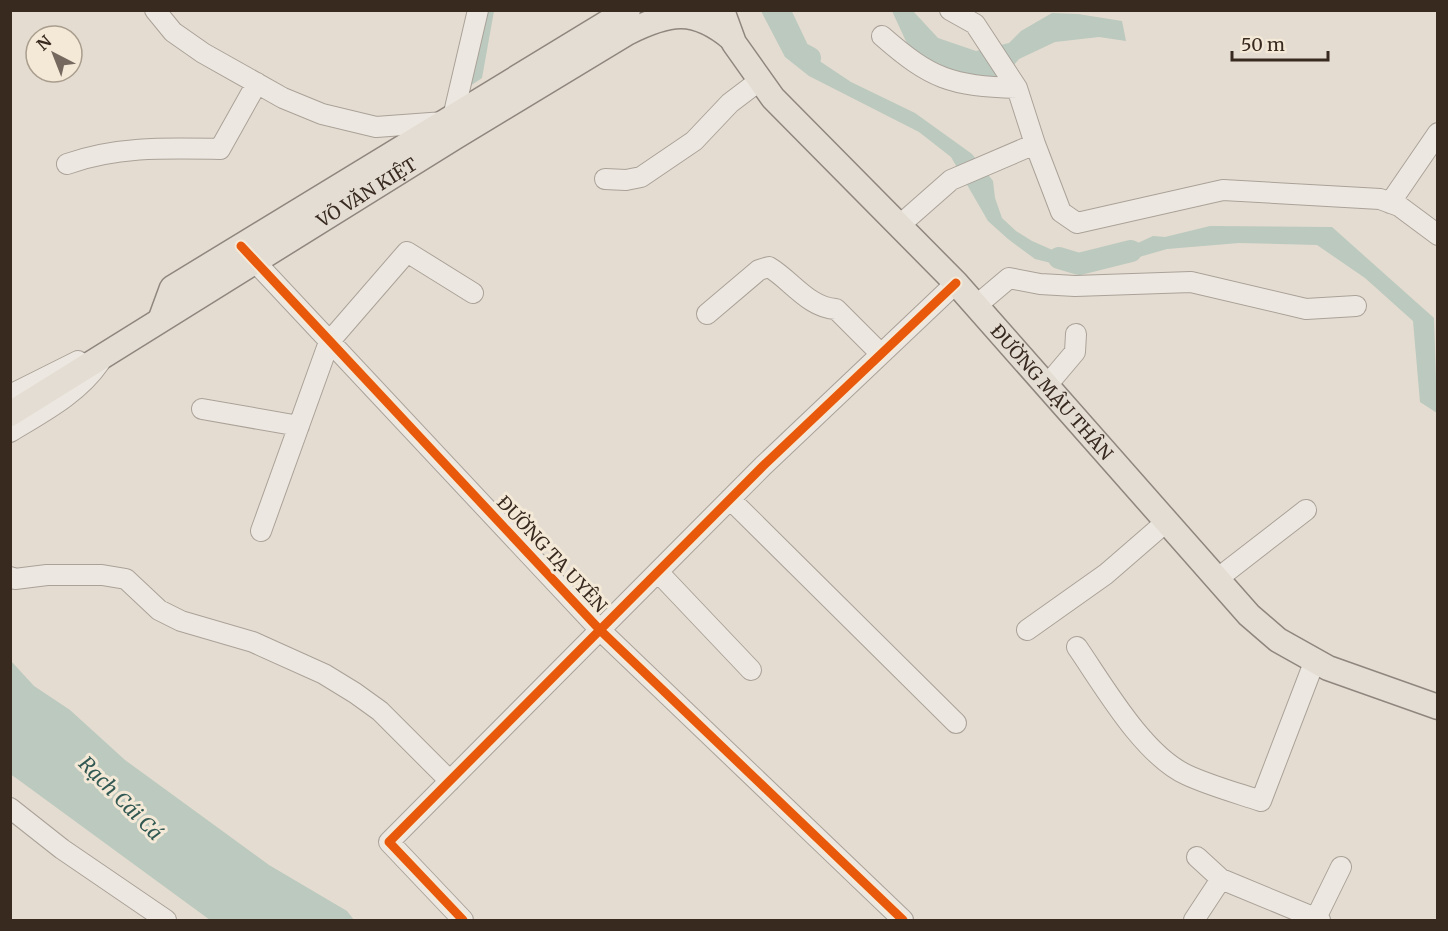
<svg xmlns="http://www.w3.org/2000/svg" width="1448" height="931" font-family="Merriweather,serif">
<style>
.water{fill:#bbc9bf}
.lines{fill:none;stroke-linecap:round;stroke-linejoin:round}
.river{stroke:#bbc9bf;stroke-width:22}
.minor-casing{stroke:#aaa299;stroke-width:22}
.major-casing{stroke:#8f877f;stroke-width:27}
.minor{stroke:#ece8e1;stroke-width:20}
.major{stroke:#e4ddd3;stroke-width:24}
.cycleway-casing{stroke:#f4e9d7;stroke-width:13}
.cycleway{stroke:#e8590c;stroke-width:9}
.labels{text-anchor:middle;dominant-baseline:central;stroke-width:6;stroke-linejoin:round;paint-order:stroke}
.street-label{font-size:18px;fill:#392a20;stroke:#f4e9d7}
.water-label{font-size:20px;font-style:italic;fill:#315852;stroke:#f4e9d7}
</style>
<rect width="100%" height="100%" fill="#e4dcd0"/>
<path class="water" d="M483,11H494L482,78L464,90Z
M761,11H781L787,32L806,52L851,82L915,113L972,154L993,181L995,198L1002,218L1016,231L1032,241L1073,259L1087,263L1103,259L1153,236L1165,237L1210,226L1332,227L1434,318L1437,413L1420,402L1413,321L1365,278L1317,245L1239,243L1167,249L1087,272L1035,259L1008,239L988,221L951,157L919,132L809,76L785,57Z
M892,11H913L938,38L976,51L1009,43L1021,31L1052,13L1078,14L1122,21L1126,41L1099,37L1055,42L1019,59L1003,77L978,83L945,71L910,50Z
M11,661L34,686L70,710L125,760L269,865L347,911L354,920H210L16,778L10,774Z"/>
<g class="lines">
<path class="river" d="M779,10L799,52L810,58
M1059,258L1079,264L1131,251"/>
<g class="minor-casing">
<path id="minor" d="M155,10L173,32L203,53L283,98L322,114L376,127L444,122
M882,36C931,79 951,86 1017,88
M453,117L478,10
M1035,144L1061,212L1077,223L1223,190L1380,199L1399,206L1438,235
M67,164C117,146 168,148 220,149L257,83
M605,179L626,180L641,177L694,141L730,103L759,81
M1390,203L1438,133
M901,224L951,180L1035,144L1017,88L975,24L950,10
M245,251L600,630L903,920
M977,305L1009,278L1040,284L1075,286L1191,282L1306,309L1356,306
M707,314L759,270L769,267C791,280 809,308 836,309L881,354
M1048,384L1075,352L1076,334
M10,395L78,361
M202,409L299,426
M10,432C43,412 78,394 100,362
M730,499L956,723
M261,531L329,342L407,252L473,293
M658,572L751,670
M10,577L15,579L47,575H102L126,579L159,610L181,621L253,642L324,674L355,693L380,711L450,781
M1217,579L1306,510
M1027,630L1106,574L1166,522
M1077,647C1104,686 1143,755 1187,775C1211,786 1237,793 1261,801L1315,660
M10,808L62,849L166,920
M1197,857L1221,879
M463,920L389,842L763,466L956,283
M1194,920L1221,879L1320,920
M1315,920L1341,867"/>
</g>
<g class="major-casing">
<g id="major">
<path id="s1" d="M722,10L734,43L773,98L956,283L1249,615L1278,640L1328,668L1438,707"/>
<path d="M161,318L172,288L628,10"/>
<path id="s2" d="M10,414L455,137L627,33C669,12 694,7 732,39"/>
</g>
</g>
<use href="#minor" class="minor"/>
<use href="#major" class="major"/>
<g class="cycleway-casing">
<path id="cycleway" d="M241,246L600,630L903,920
M463,920L389,842L763,466L956,283"/>
</g>
<use href="#cycleway" class="cycleway"/>
</g>
<g class="labels">
<g class="street-label">
<text stroke="none"><textPath href="#s2" startOffset="420">VÕ VĂN KIỆT</textPath></text>
<text stroke="none"><textPath href="#s1" startOffset="508">ĐƯỜNG MẬU THÂN</textPath></text>
<text transform="translate(552 554) rotate(47)">ĐƯỜNG TẠ UYÊN</text>
</g>
<g class="water-label">
<text transform="translate(121 798) rotate(45)">Rạch Cái Cá</text>
</g>
</g>
<rect width="1448" height="931" fill="none" stroke="#392a20" stroke-width="24"/>
<g transform="translate(54 54) rotate(318)"><circle r="28" fill="#f4e9d7" stroke="#a99d8e" stroke-width="1.5"/>
<path d="M0-4.5L10 22L0 15L-10 22Z" fill="#75685e"/>
<text y="-9" font-size="16" font-weight="bold" text-anchor="middle" fill="#392a20">N</text>
</g>
<path d="M1232 51v9h96v-9" fill="none" stroke="#392a20" stroke-width="3"/>
<text x="1241" y="51" font-size="18" fill="#392a20" stroke="#f4e9d7" stroke-width="4.5" paint-order="stroke">50 m</text>
</svg>
